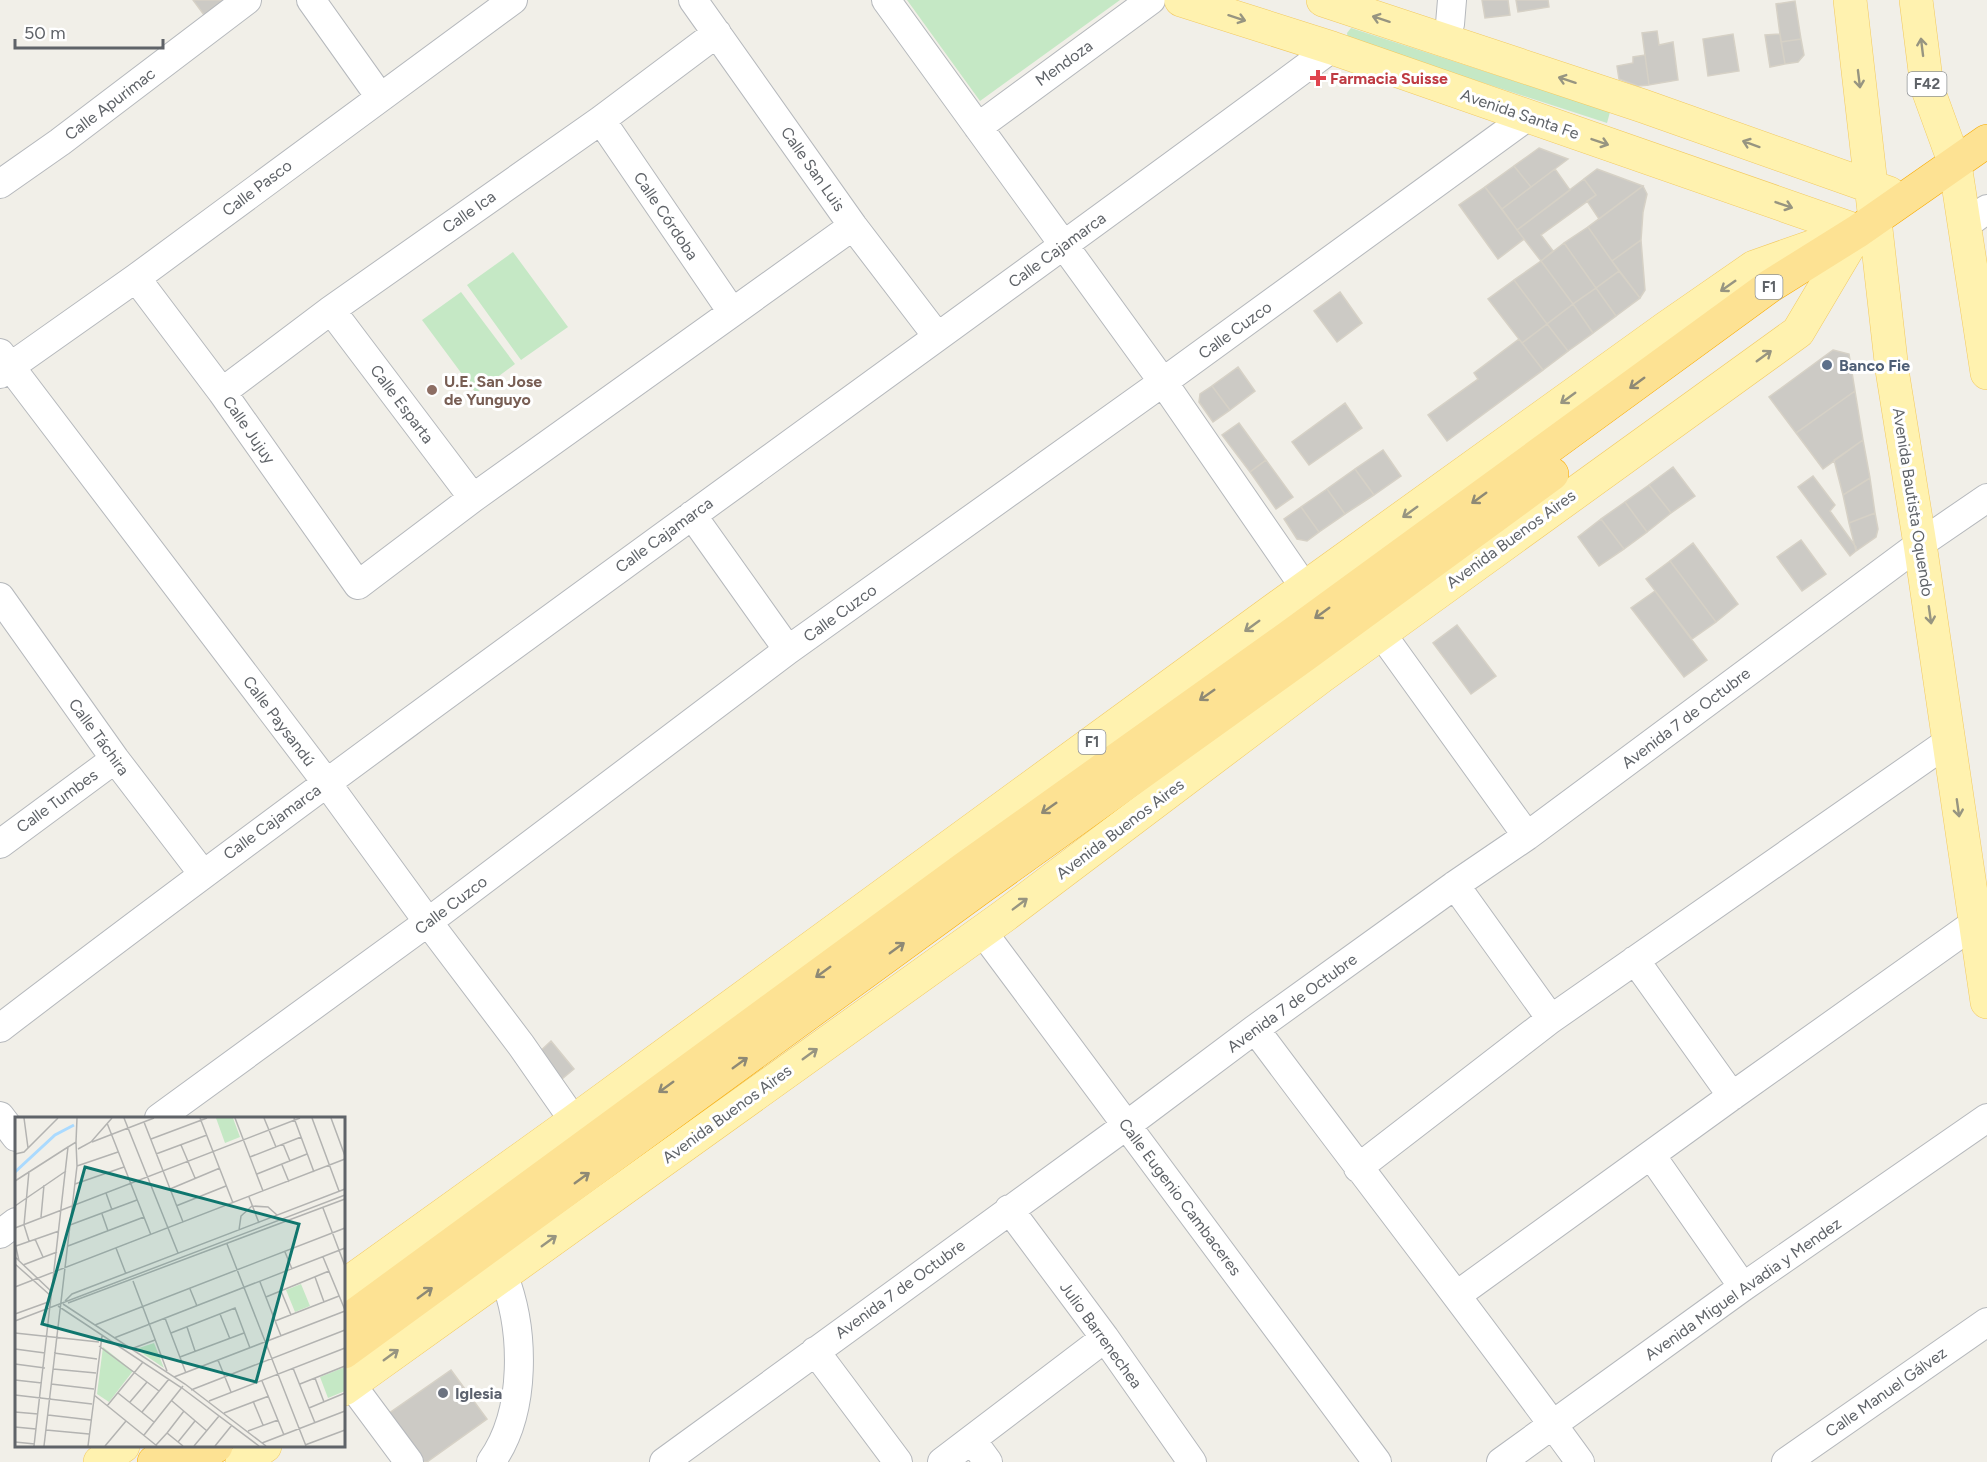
<svg xmlns="http://www.w3.org/2000/svg" width="1987" height="1462" font-family="Figtree,sans-serif">
<style>
.green{fill:#c5e8c5}
.building{fill:#cccac5;stroke:#d6d1c6;stroke-width:1.5}
.lines{fill:none;stroke-linecap:round;stroke-linejoin:round}
.minor-casing{stroke:#b5b8bc;stroke-width:30}
.major-casing{stroke:#f2c960;stroke-width:34}
.highway-casing{stroke:#f9ab00;stroke-width:34}
.minor{stroke:#fff;stroke-width:28}
.major{stroke:#fff2af;stroke-width:33}
.highway{stroke:#fde293;stroke-width:33}
.oneway{stroke:#979581}
.oneway2{stroke:#8e8975}
.health-dot{fill:#e0444e;stroke:#fff;stroke-width:2}
.service-dot{fill:#5c6f8a;stroke:#fff;stroke-width:2}
.education-dot{fill:#8d6e63;stroke:#fff;stroke-width:2}
.worship-dot{fill:#6b7280;stroke:#fff;stroke-width:2}
.labels{text-anchor:middle;dominant-baseline:central;stroke-width:6;stroke-linejoin:round;paint-order:stroke}
.shield{fill:#fff;stroke:#8f9295;stroke-width:1.5}
.shield-label{font-size:15px;font-weight:bold;fill:#5f6368}
.street-label{font-size:16px;fill:#5f6368;stroke:#fff}
.health-label{font-size:16px;font-weight:bold;fill:#be3a42;stroke:#fff;text-anchor:start}
.service-label{font-size:16px;font-weight:bold;fill:#4e5e75;stroke:#fff;text-anchor:start}
.education-label{font-size:16px;font-weight:bold;fill:#785e54;stroke:#fff;text-anchor:start}
.worship-label{font-size:16px;font-weight:bold;fill:#5b616d;stroke:#fff;text-anchor:start}
.inset-river{fill:none;stroke:#aadaff;stroke-width:3}
.inset-road{fill:none;stroke:#b3b3b1;stroke-width:1.5}
.view{fill:#0f766e;fill-opacity:0.15;stroke:#0f766e;stroke-width:3}
.inset-edge{fill:none;stroke:#5f6368;stroke-width:3}
</style>
<rect width="100%" height="100%" fill="#f1efe8"/>
<path class="green" d="M907,0H1120L980,101Z
M1351,28L1610,112L1607,123L1348,39L1347,33Z
M513,252L568,327L521,360L467,285Z
M461,292L515,364L476,393L422,320Z"/>
<path class="building" d="M193,0H231L207,19Z
M1482,0H1508L1510,15L1485,18Z
M1516,0H1548L1549,7L1518,12Z
M1795,1L1801,39L1781,42L1776,4Z
M1657,31L1659,45L1673,42L1678,80L1649,85L1642,33Z
M1733,34L1739,71L1708,76L1703,39Z
M1780,34L1785,64L1770,67L1765,35Z
M1801,39L1804,55L1798,62L1785,64L1781,42Z
M1645,55L1649,85L1638,86L1619,79L1617,66L1633,63V57Z
M1539,148L1568,159L1531,187L1514,166Z
M1514,166L1531,187L1502,209L1485,187Z
M1555,169L1570,190L1517,230L1502,209Z
M1597,169L1643,186L1599,219L1587,201L1596,195L1584,179Z
M1584,179L1596,195L1541,235L1553,251L1541,261L1517,230Z
M1643,186L1647,194L1643,212L1641,240L1612,261L1588,227Z
M1485,187L1524,239L1498,259L1459,205Z
M1588,227L1619,271L1596,288L1564,243Z
M1641,240L1645,290L1640,298L1612,261Z
M1564,243L1596,288L1573,304L1541,261Z
M1541,261L1573,304L1547,324L1514,280Z
M1619,271L1640,298L1616,316L1596,288Z
M1514,280L1547,324L1522,343L1488,299Z
M1596,288L1616,316L1593,333L1573,304Z
M1340,292L1362,323L1337,342L1314,311Z
M1573,304L1593,333L1568,351L1547,324Z
M1547,324L1568,351L1543,370L1522,343Z
M1519,339L1543,370L1447,441L1428,415L1478,379L1474,373Z
M1833,350L1849,354L1855,391L1796,433L1769,397Z
M1238,367L1255,391L1230,410L1212,386Z
M1212,386L1230,410L1213,422L1199,402L1200,394Z
M1855,391L1863,440L1823,469L1796,433Z
M1345,403L1362,428L1309,465L1292,442Z
M1239,423L1266,460L1250,472L1222,435Z
M1863,440L1870,478L1843,495L1834,460Z
M1383,450L1401,476L1374,495L1355,469Z
M1266,460L1293,497L1276,509L1250,472Z
M1673,467L1695,496L1671,513L1649,485Z
M1355,469L1374,495L1345,514L1327,489Z
M1813,476L1835,505L1830,511L1856,547V551L1850,556L1798,487Z
M1870,478L1875,513L1849,523L1843,495Z
M1649,485L1671,513L1647,532L1625,502Z
M1327,489L1345,514L1319,532L1301,507Z
M1625,502L1647,532L1624,549L1601,519Z
M1301,507L1319,532L1307,541L1297,539L1284,519Z
M1875,513L1878,529L1876,537L1856,551L1849,523Z
M1601,519L1624,549L1599,566L1578,537Z
M1801,540L1826,574L1802,591L1777,557Z
M1693,543L1738,604L1716,622L1670,561Z
M1670,561L1716,622L1692,639L1646,579Z
M1655,591L1707,660L1684,677L1631,608Z
M1457,625L1496,676L1471,694L1433,643Z
M551,1041L574,1069L556,1084L535,1056Z
M451,1370L487,1419L427,1462H418L385,1416Z"/>
<g class="lines">
<g class="minor-casing">
<path id="minor" d="M311,0L380,97
M693,0L853,226L937,336
M886,0L1163,382L1305,588
M1444,39L1450,24L1452,0
M601,120L732,312
M978,127L1151,0
M0,184L60,142L247,0
M1964,226L1987,209
M136,278L222,392L358,585L473,498L853,226
M331,310L473,498
M0,353L326,782L428,922L521,1045L574,1121
M0,374L136,278L513,0
M222,392L331,310L601,120L717,33
M692,515L788,650
M0,597L115,759L203,874
M1381,633L1527,836
M0,844L115,759
M1455,885L1551,1019
M982,931L1377,1462
M1635,960L1732,1096
M0,1028C438,694 889,376 1332,48
M1255,1029C1363,1174 1474,1316 1580,1462
M0,1116L16,1137
M159,1118L428,922L788,650L1163,382L1527,117
M1651,1155L1743,1287
M1358,1168L1551,1019L1948,742
M1009,1209L1105,1338L1192,1462
M0,1234L16,1222
M1457,1295L1732,1096L1975,923
M815,1351L898,1462
M351,1384L409,1462
M972,1440L988,1462
M491,1462C527,1412 525,1329 503,1274
M664,1462L1127,1125L1255,1029L1455,885L1527,836L1920,544L1987,498
M942,1462L1105,1338
M1501,1462L1743,1287L1987,1118
M1786,1462L1987,1322"/>
</g>
<g class="major-casing">
<path id="major" d="M1181,0L1332,48L1858,231
M1323,0L1643,106L1889,193
M1850,0L1892,370L1920,544L1987,1002
M1916,0L1927,87L1955,164L1987,373
M344,1286L574,1121L1271,612L1666,328L1754,267L1831,240
M344,1389L1004,916L1322,676L1798,332L1858,231
M100,1462L123,1446
M242,1462L265,1446"/>
</g>
<g class="highway-casing">
<path id="highway" d="M344,1323L965,868L1289,637L1770,286L1858,231L1987,141
M344,1352L980,888L1306,654L1552,474
M154,1462L177,1446
M193,1462L216,1446"/>
</g>
<use href="#minor" class="minor"/>
<use href="#major" class="major"/>
<use href="#highway" class="highway"/>
</g>
<defs><path id="oneway-shaft" d="M-6 0H5M1.5-3L5.5 0L1.5 3" fill="none" stroke-width="1.6" stroke-linecap="round" stroke-linejoin="round" transform="scale(1.5)"/></defs>
<g class="oneway">
<use href="#oneway-shaft" transform="translate(1237 18) rotate(18)"/>
<use href="#oneway-shaft" transform="translate(1381 19) rotate(-162)"/>
<use href="#oneway-shaft" transform="translate(1922 47) rotate(-97)"/>
<use href="#oneway-shaft" transform="translate(1859 79) rotate(83)"/>
<use href="#oneway-shaft" transform="translate(1567 80) rotate(-162)"/>
<use href="#oneway-shaft" transform="translate(1600 142) rotate(19)"/>
<use href="#oneway-shaft" transform="translate(1751 144) rotate(-160)"/>
<use href="#oneway-shaft" transform="translate(1784 205) rotate(19)"/>
<use href="#oneway-shaft" transform="translate(1728 286) rotate(145)"/>
<use href="#oneway-shaft" transform="translate(1764 356) rotate(-36)"/>
<use href="#oneway-shaft" transform="translate(1568 398) rotate(144)"/>
<use href="#oneway-shaft" transform="translate(1410 512) rotate(144)"/>
<use href="#oneway-shaft" transform="translate(1930 615) rotate(82)"/>
<use href="#oneway-shaft" transform="translate(1252 626) rotate(144)"/>
<use href="#oneway-shaft" transform="translate(1958 808) rotate(82)"/>
<use href="#oneway-shaft" transform="translate(1020 904) rotate(-37)"/>
<use href="#oneway-shaft" transform="translate(810 1054) rotate(-36)"/>
<use href="#oneway-shaft" transform="translate(549 1241) rotate(-36)"/>
<use href="#oneway-shaft" transform="translate(391 1355) rotate(-36)"/>
</g>
<g class="oneway2">
<use href="#oneway-shaft" transform="translate(1637 383) rotate(144)"/>
<use href="#oneway-shaft" transform="translate(1479 498) rotate(144)"/>
<use href="#oneway-shaft" transform="translate(1322 613) rotate(144)"/>
<use href="#oneway-shaft" transform="translate(1207 695) rotate(145)"/>
<use href="#oneway-shaft" transform="translate(1049 808) rotate(145)"/>
<use href="#oneway-shaft" transform="translate(897 948) rotate(-36)"/>
<use href="#oneway-shaft" transform="translate(823 972) rotate(144)"/>
<use href="#oneway-shaft" transform="translate(740 1063) rotate(-36)"/>
<use href="#oneway-shaft" transform="translate(666 1087) rotate(144)"/>
<use href="#oneway-shaft" transform="translate(582 1178) rotate(-36)"/>
<use href="#oneway-shaft" transform="translate(425 1293) rotate(-36)"/>
</g>
<path class="health-dot" d="M1315 69h6v6h6v6h-6v6h-6v-6h-6v-6h6z"/>
<circle class="service-dot" cx="1827" cy="365" r="6"/>
<circle class="education-dot" cx="432" cy="390" r="6"/>
<circle class="worship-dot" cx="443" cy="1393" r="6"/>
<g class="labels">
<g class="shield">
<rect x="1907.5" y="72" width="39" height="24" rx="4.5"/>
<rect x="1755.5" y="275" width="27" height="24" rx="4.5"/>
<rect x="1078.5" y="730" width="27" height="24" rx="4.5"/>
</g>
<g class="shield-label">
<text x="1927" y="84">F42</text>
<text x="1769" y="287">F1</text>
<text x="1092" y="742">F1</text>
</g>
<g class="street-label">
<text transform="translate(1064 63) rotate(-36)">Mendoza</text>
<text transform="translate(110 104) rotate(-37)">Calle Apurimac</text>
<text transform="translate(1520 114) rotate(19)">Avenida Santa Fe</text>
<text transform="translate(813 169) rotate(55)">Calle San Luis</text>
<text transform="translate(257 188) rotate(-37)">Calle Pasco</text>
<text transform="translate(469 212) rotate(-35)">Calle Ica</text>
<text transform="translate(666 216) rotate(56)">Calle Córdoba</text>
<text transform="translate(1057 250) rotate(-36)">Calle Cajamarca</text>
<text transform="translate(1235 330) rotate(-36)">Calle Cuzco</text>
<text transform="translate(402 404) rotate(53)">Calle Esparta</text>
<text transform="translate(249 430) rotate(55)">Calle Jujuy</text>
<text transform="translate(1913 502) rotate(81)">Avenida Bautista Oquendo</text>
<text transform="translate(664 535) rotate(-36)">Calle Cajamarca</text>
<text transform="translate(1511 539) rotate(-36)">Avenida Buenos Aires</text>
<text transform="translate(840 613) rotate(-36)">Calle Cuzco</text>
<text transform="translate(1686 718) rotate(-37)">Avenida 7 de Octubre</text>
<text transform="translate(279 721) rotate(53)">Calle Paysandú</text>
<text transform="translate(99 737) rotate(54)">Calle Táchira</text>
<text transform="translate(57 801) rotate(-36)">Calle Tumbes</text>
<text transform="translate(272 822) rotate(-36)">Calle Cajamarca</text>
<text transform="translate(1120 829) rotate(-37)">Avenida Buenos Aires</text>
<text transform="translate(451 905) rotate(-37)">Calle Cuzco</text>
<text transform="translate(1292 1003) rotate(-36)">Avenida 7 de Octubre</text>
<text transform="translate(727 1114) rotate(-36)">Avenida Buenos Aires</text>
<text transform="translate(1180 1197) rotate(53)">Calle Eugenio Cambaceres</text>
<text transform="translate(900 1289) rotate(-36)">Avenida 7 de Octubre</text>
<text transform="translate(1743 1289) rotate(-35)">Avenida Miguel Avadia y Mendez</text>
<text transform="translate(1101 1335) rotate(54)">Julio Barrenechea</text>
<text transform="translate(1886 1392) rotate(-35)">Calle Manuel Gálvez</text>
</g>
<g class="health-label">
<text x="1330" y="78">Farmacia Suisse</text>
</g>
<g class="service-label">
<text x="1839" y="365">Banco Fie</text>
</g>
<g class="education-label">
<text x="444" y="381">U.E. San Jose<tspan x="444" dy="18">de Yunguyo</tspan></text>
</g>
<g class="worship-label">
<text x="455" y="1393">Iglesia</text>
</g>
</g>
<g transform="translate(15 1117)">
<rect width="330" height="330" fill="#f1efe8"/>
<path d="M201,1H218L225,20L210,26ZM286,167L295,189L280,195L271,173ZM139,226L149,251L121,232ZM88,230L118,254L94,285L82,277ZM330,250V274L313,281L305,260Z" fill="#c5e8c5"/>
<path class="inset-river" d="M0,55L40,18L59,8"/>
<path class="inset-road" d="M9,1L13,31M109,1L163,136M185,1L218,86M220,1L248,74M249,1L261,30M279,1L299,55M297,1L324,74M316,1L330,39M129,5L168,105M92,6L136,118M136,22L192,1M61,25L62,1M77,25L139,1M268,27L275,44M166,28L180,61M63,32L76,25L97,1M0,37L9,35L43,1M141,37L192,18M235,40L286,20M267,48L274,65M62,49L103,35M242,57L292,37M0,64L53,30M60,67L109,50M155,72L205,51M91,76L97,93M234,80L244,106M0,89L51,54M161,89L211,69M308,91L330,149M87,97L93,114M26,100L29,68M55,108L122,83M0,111L285,1M224,113L226,99L237,89L253,90L262,98M20,122L28,140M14,124L9,108L14,54M0,126L4,144M212,127L291,329M1,129L44,114M53,129L129,100M101,131L111,157M270,135L277,152M0,140L37,175M308,140L330,193M0,147L36,179M8,148L42,135M300,160L309,185M118,164L152,254M245,165L266,219M0,170L330,42M175,172L182,189M266,174L276,198M251,180L314,154M50,184L57,177L330,72M53,186L330,82M48,187L170,267L251,329M43,189L167,271L244,329M0,197L36,184M205,197L215,222M150,201L171,256M0,204L330,78M260,204L324,179M80,208L330,111M172,210L180,234M0,216L84,225M156,216L220,191L235,231M99,221L330,131M84,229L144,274M0,232L30,236M116,232L140,223M39,236L82,242M165,240L229,216M203,243L216,275M0,247L30,251M278,251L300,306M38,252L81,256M159,260L330,194M300,261L309,285M0,263L27,266M247,264L269,318M36,267L79,272M285,267L330,249M176,273L330,213M103,276L139,305M0,278L77,287M79,278L142,329M157,284L192,314M194,284L330,231M238,284L248,308M115,285L132,265M92,289L128,245M294,291L330,276M0,295L23,297M127,295L154,262M209,296L254,279M33,298L76,303M0,310L21,312M31,313L74,317M233,314L263,303M152,316L169,294M129,318L168,269M0,325L20,327M163,325L180,304M247,326L330,294M141,328L152,316L168,329M290,328L330,313M19,329L53,30L61,25L62,49L29,329M73,329L87,219M90,329L111,304M179,329L204,299M200,329L217,308"/>
<path class="view" d="M70,50L284,107L241,265L27,207Z"/>
<rect width="330" height="330" class="inset-edge"/>
</g>
<path d="M15 39v9h148v-9" fill="none" stroke="#5f6368" stroke-width="3"/>
<text x="24" y="39" font-size="18" fill="#5f6368" stroke="#ffffff" stroke-width="4.5" paint-order="stroke">50 m</text>
</svg>
